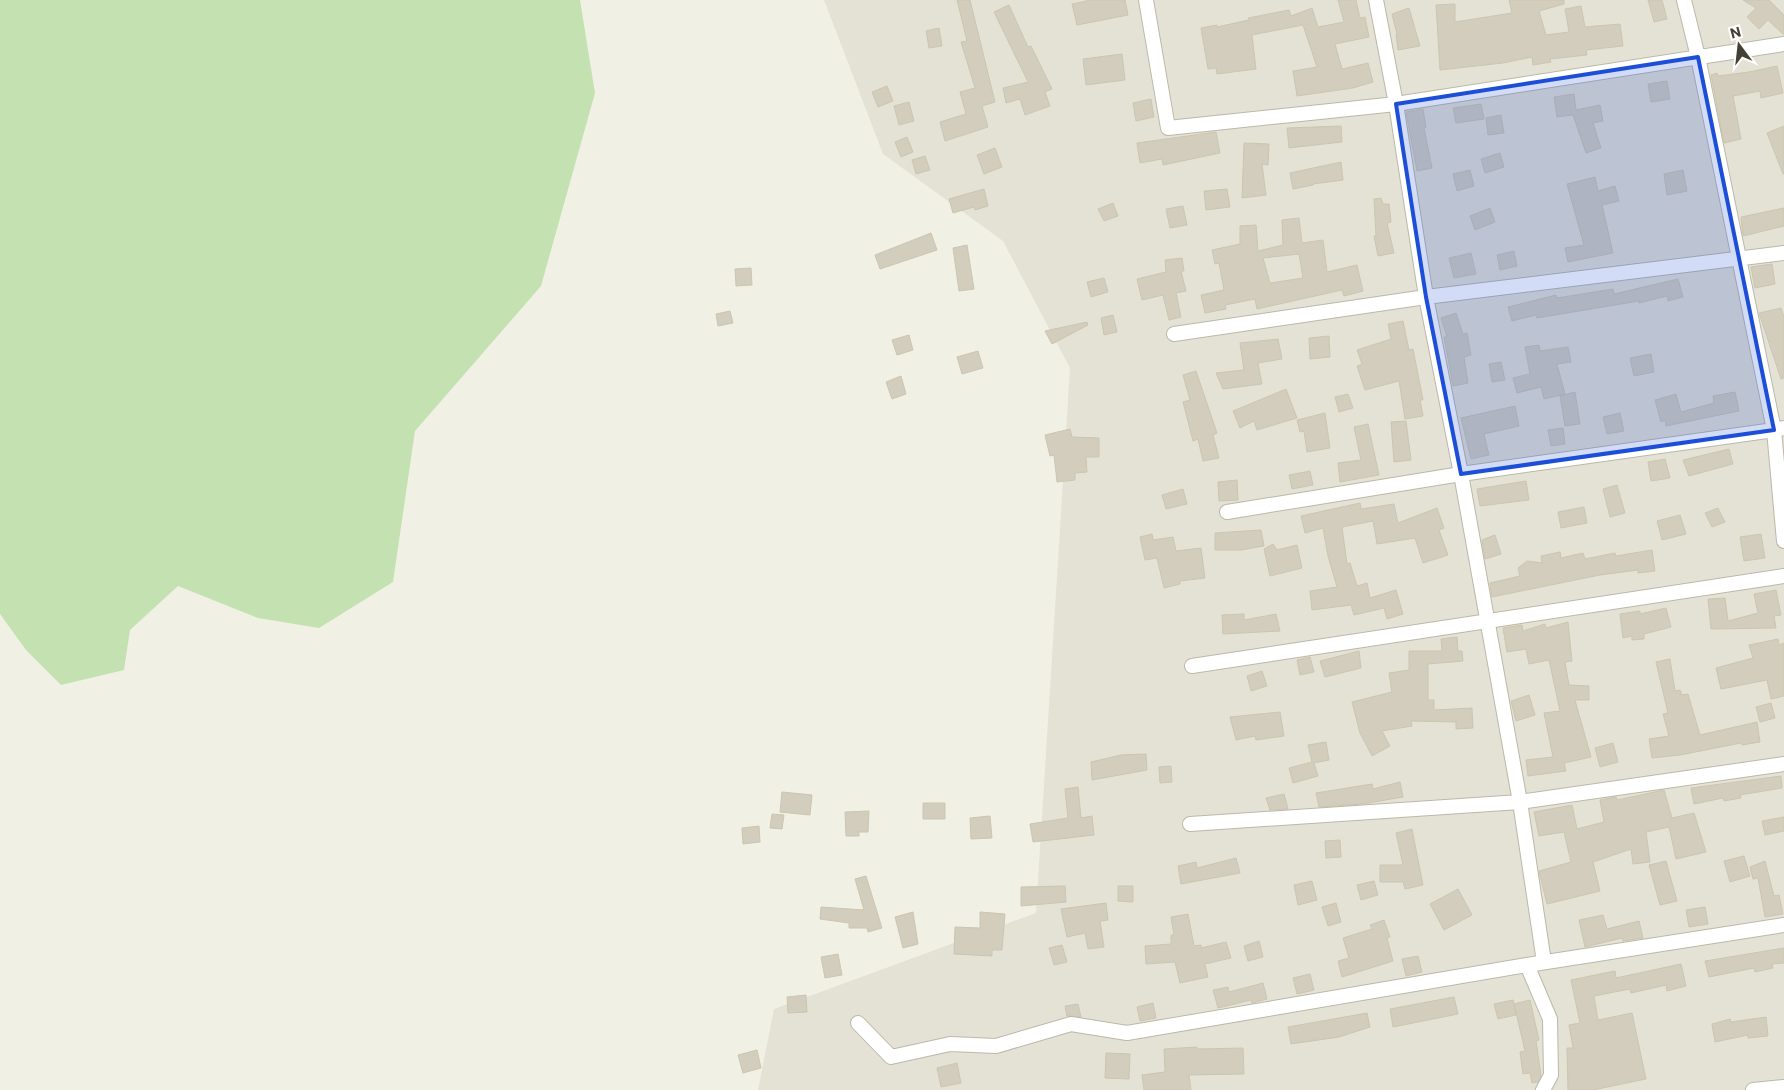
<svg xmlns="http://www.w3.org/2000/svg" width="1784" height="1090" font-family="Commissioner,sans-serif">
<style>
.residential{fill:#e4e2d4}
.green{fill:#c4e2b1}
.building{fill:#d2cdbc;stroke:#ccc6b0;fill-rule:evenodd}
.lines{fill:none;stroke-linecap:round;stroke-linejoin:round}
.street-casing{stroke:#bcb8a9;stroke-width:16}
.street{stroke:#fff;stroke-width:14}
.marked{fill:#1d4ed8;fill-opacity:0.2;stroke:#1d4ed8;stroke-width:4;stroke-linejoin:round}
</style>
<rect width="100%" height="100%" fill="#f1f0e5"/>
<path class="residential" d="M824,0H1784V1090H758L774,1009L1036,913L1070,368L1003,241L883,154Z"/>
<path class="green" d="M0,0H580L595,93L541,286L415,431L393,582L319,628L258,618L178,586L130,630L124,670L61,685L26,650L0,614Z"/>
<path class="building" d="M957,0H970L995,102L982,106L988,127L945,141L940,122L966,114L960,92L975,88L961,42L967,41Z
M1091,0H1125L1128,15L1077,25L1072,4Z
M1338,0H1356L1360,18L1365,17L1369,37L1335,44L1342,69L1368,63L1373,82L1353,88L1297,96L1293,71L1317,67L1303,25L1252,35L1256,69L1217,74L1216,68L1208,69L1201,28L1217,25V27L1249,20L1248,18L1289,10L1291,16L1312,8L1318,27L1344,22Z
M1509,0H1564V4L1539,11L1546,35L1569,32L1565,9L1581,6L1585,27L1620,24L1623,46L1586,50L1587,55L1550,59L1551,62L1533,65L1532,57L1503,63L1440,70L1436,5L1455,4V22L1512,13Z
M1648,0H1662L1667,19L1654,22Z
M1743,0H1769L1784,15V35L1768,20L1759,29L1747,17L1756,8Z
M1009,5L1028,47L1031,46L1052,89L1045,92L1050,106L1025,115L1020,99L1006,103L1003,88L1028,82L994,12Z
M1409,8L1420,46L1398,50L1396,34H1397L1392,14Z
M939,28L942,46L929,48L926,31Z
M1122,54L1125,80L1086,85L1083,59Z
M1777,66L1783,93L1761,98L1760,91L1733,96L1741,139L1724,143L1711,75L1717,73L1718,76L1749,72Z
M1667,81L1670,99L1651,102L1648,84Z
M887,86L893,101L878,107L872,92Z
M1574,94L1576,110L1600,105L1603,121L1593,123L1601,148L1586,153L1573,115L1557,117L1554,97Z
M1151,99L1154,117L1136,121L1133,103Z
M909,102L914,121L899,125L894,106Z
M1481,104L1484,119L1456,123L1453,108Z
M1423,109L1426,127L1424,128L1432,168L1417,171L1406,112Z
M1501,115L1504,133L1488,135L1486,118Z
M1341,126L1342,142L1289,148L1287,128Z
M1784,126V174H1783L1767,133Z
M1216,132L1220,153L1163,165L1162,159L1140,163L1137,143Z
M907,137L913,152L901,157L895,142Z
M1244,143L1269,144L1268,165L1262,164L1266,195L1242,198Z
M995,148L1002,167L984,174L977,155Z
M1500,153L1504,167L1485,173L1481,159Z
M925,156L930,170L916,174L912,160Z
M1341,162L1343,180L1313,184V185L1293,189L1290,173Z
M1470,170L1474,186L1457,191L1453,174Z
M1683,170L1687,191L1667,195L1664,174Z
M1595,177L1598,191L1615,186L1619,201L1602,205L1613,253L1568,262L1565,248L1584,245L1567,184Z
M984,189L988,206L975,210L974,207L953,213L949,199Z
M1227,189L1230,207L1206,210L1204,191Z
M1381,198L1383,204H1389L1391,222L1387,223L1394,253L1378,256L1374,236H1376L1374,199Z
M1113,203L1118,216L1104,221L1098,209Z
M1183,206L1187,225L1170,228L1166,209Z
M1490,208L1495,222L1475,230L1470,216Z
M1784,208V226L1743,236L1741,217Z
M1299,218L1302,243L1323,240L1327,272L1357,265L1363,291L1344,296L1342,290L1257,309L1255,299L1225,305L1226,309L1205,313L1201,295L1224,290L1219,263L1215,264L1212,250L1240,244V226L1256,225L1258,251L1283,245L1282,220ZM1299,254L1303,278L1270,283L1263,258Z
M931,233L937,250L880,269L875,255Z
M967,245L974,289L959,291L953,248Z
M1514,251L1517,266L1500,270L1497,255Z
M1471,253L1476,274L1454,278L1449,258Z
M1182,258L1184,271H1181L1186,291L1176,293L1181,317L1169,320L1163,295L1142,300L1137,279L1166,272L1165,260Z
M1772,264L1775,284L1755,288L1751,267Z
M751,268L752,285L736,286L735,269Z
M1104,278L1108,292L1091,297L1087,282Z
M1678,279L1683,297L1668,301L1667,296L1639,303V301L1537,318L1536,315L1512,321L1508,307L1556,295L1557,298L1613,289L1614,294Z
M1781,308L1784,317V378L1781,379L1759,313Z
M730,311L733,323L718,326L716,314Z
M1456,313L1463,334L1467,333L1471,355L1464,357L1468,383L1453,386L1444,337H1447L1441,318Z
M1113,315L1117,332L1104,335L1101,318Z
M1403,321L1409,350L1413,349L1423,400H1420L1423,416L1405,419L1399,381L1365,390L1357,366L1362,364L1357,350L1391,339L1388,324Z
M1087,322L1088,325L1052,344L1045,331Z
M909,335L913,350L897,355L892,340Z
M1329,336L1330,357L1310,359L1309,338Z
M1278,339L1282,359L1258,363L1262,384L1223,389L1216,373L1244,370L1240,343Z
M1539,345L1540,351L1568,347L1571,362L1557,364L1565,394L1544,399L1541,387L1517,393L1513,378L1530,374L1525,347Z
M978,351L983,368L962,374L957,357Z
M1651,354L1654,372L1634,376L1630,358Z
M1501,362L1505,380L1492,382L1489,364Z
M1196,371L1217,433L1213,435L1219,458L1203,461L1198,439L1193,441L1183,402L1190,400L1183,375Z
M901,376L906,394L892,399L886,382Z
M1286,389L1297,418L1257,430L1254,421L1240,428L1233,411Z
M1575,392L1580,424L1565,426L1560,396Z
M1735,392L1739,411L1666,426L1665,420L1661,422L1655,400L1676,394L1681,412L1714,403L1713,396Z
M1348,394L1353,408L1339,412L1335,397Z
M1515,406L1519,426L1484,434L1489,455L1471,459L1461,418Z
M1325,413L1330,448L1307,452L1304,431L1300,432L1297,420Z
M1620,413L1624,431L1607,434L1603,417Z
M1406,421L1411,460L1394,462L1391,422Z
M1368,424L1379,475L1340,482L1338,463L1361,460L1354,427Z
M1563,428L1565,444L1551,446L1548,430Z
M1070,429L1072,437L1099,438V457H1086L1087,472L1075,473V480L1057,482L1054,455L1050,456L1045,435Z
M1729,449L1733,464L1689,476L1683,460Z
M1665,459L1670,478L1651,481L1648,462Z
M1310,471L1313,485L1292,489L1289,475Z
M1237,480L1238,500L1219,501L1218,482Z
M1526,481L1529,500L1480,506L1477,489Z
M1617,485L1625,513L1610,517L1603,489Z
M1183,489L1187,504L1166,509L1162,495Z
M1360,503L1361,509L1394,504L1398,523L1437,508L1444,528L1439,530L1448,555L1423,563L1415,538L1377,544L1373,521L1342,527L1347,564L1350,563L1357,586L1367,583L1370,598L1396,590L1403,614L1387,619L1384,608L1354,615L1351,605L1312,610L1310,591L1337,587L1328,556L1323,528L1305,533L1301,516Z
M1584,507L1587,523L1561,528L1558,512Z
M1718,508L1725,522L1712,527L1705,513Z
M1680,515L1686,534L1662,540L1657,521Z
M1261,530L1264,546L1241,550H1215V533Z
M1152,534L1153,540L1173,537L1176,551L1201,548L1205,578L1180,581V584L1164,588L1157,558L1145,560L1140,537Z
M1761,534L1765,558L1744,561L1740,537Z
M1495,535L1501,554L1485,559L1482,540Z
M1273,544L1277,550L1297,545L1302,568L1270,576L1264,549Z
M1652,550L1655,571L1638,573V570L1600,575L1492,597L1490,583L1520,576L1518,568L1527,561L1542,563L1541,556L1560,552L1561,558L1583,553L1585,559L1615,553L1616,556Z
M1776,590L1781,615L1774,616L1776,628L1711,629L1708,599L1725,598L1728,621L1758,613L1754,594Z
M1666,608L1671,627L1644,634V639L1632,640V636L1623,638L1620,614L1640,611V614Z
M1244,614V620L1276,614L1280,631L1223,634L1222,615Z
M1568,622L1572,661L1565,662L1569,685L1589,686V700H1575L1591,757L1564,763L1566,771L1528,776L1526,760L1553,757L1544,713L1560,711L1549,660L1529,664L1526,649L1507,652L1503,628L1522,625L1523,631L1545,624L1546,628Z
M1457,637L1458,651H1462L1463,661L1428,664V700H1434V710L1472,708L1473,728L1456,729V722L1411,721L1412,726L1382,731L1390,746L1372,756L1360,733L1352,702L1392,692L1389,673L1409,670V651H1442L1441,639Z
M1778,639L1779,645L1784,643V696L1771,699L1767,680L1721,689L1716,668L1753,658L1749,645Z
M1359,651L1361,668L1325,677L1320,661Z
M1310,657L1314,672L1300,675L1297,660Z
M1670,659L1675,691L1680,690L1682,695L1688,694L1700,735L1757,722L1760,742L1742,745L1741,743L1680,755L1652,758L1649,739L1669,736L1663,714L1668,713L1656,662Z
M1262,671L1267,686L1251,691L1247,676Z
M1529,695L1535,715L1516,721L1511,701Z
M1771,703L1775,718L1760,722L1756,707Z
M1280,712L1284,736L1256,740L1255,736L1236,740L1230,717Z
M1326,742L1329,760L1314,763L1318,776L1293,783L1289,768L1312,762L1308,745Z
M1613,743L1618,762L1600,767L1595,748Z
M1146,754L1147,770L1092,780L1091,762L1121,755Z
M1171,766L1172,782L1160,783L1159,767Z
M1781,776L1782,788L1740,795L1741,798L1724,801L1723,798L1694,804L1691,788Z
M1400,782L1403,797L1362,804L1319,807L1316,793L1372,784L1373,789Z
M1078,787L1081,818L1092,816L1094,835L1033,842L1030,824L1068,818L1065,789Z
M1664,790L1672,818L1694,813L1706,852L1676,859L1669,827L1646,832L1650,862L1633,864L1631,849L1593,862L1600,891L1547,904L1539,871L1571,862L1564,832L1539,836L1534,812L1572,805L1577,829L1604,822L1600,800L1616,797L1617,800Z
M782,792L812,795L810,815L780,812Z
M1284,794L1288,809L1270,810L1266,798Z
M923,803H945V819H923Z
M869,811L868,832H859V836H846L845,812Z
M772,814L784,815L782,829L770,828Z
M990,816L992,838L971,839L970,818Z
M1784,817V831L1765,835L1762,821Z
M759,826L760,842L743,844L742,828Z
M1412,829L1423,885L1405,889L1403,882H1380V865H1403L1396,833Z
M1340,840L1341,857L1326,858L1325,841Z
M1744,856L1750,876L1730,882L1724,861Z
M1236,858L1240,873L1181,884L1178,866L1196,862L1197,868Z
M1666,861L1677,901L1660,905L1649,865Z
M1765,861L1774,896L1779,895L1783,914L1765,917L1758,878L1753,879L1750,867Z
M866,876L882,928L868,932L867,928H849V923L820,919L821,907L864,910L855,879Z
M1312,881L1317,900L1298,905L1294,885Z
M1374,881L1378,895L1361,900L1357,885Z
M1065,886L1066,902L1021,906V887Z
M1118,886H1133V902L1118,901Z
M1458,889L1472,915L1444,930L1430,904Z
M1106,903L1108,920L1100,921L1104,947L1088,949L1085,933L1067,937L1061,909Z
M1336,903L1341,922L1328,926L1322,907Z
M1705,907L1708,924L1689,927L1686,910Z
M913,912L918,944L903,948L895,917Z
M980,912L1005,914L1002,950H992V956L954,954L955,927L980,928Z
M1188,914L1194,946L1201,945V948L1226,942L1231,958L1205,964L1208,977L1180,983L1175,962L1146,964L1145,946L1171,944V935H1174L1171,917Z
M1603,915L1607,929L1639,921L1643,938L1623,941L1622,938L1585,947L1579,920Z
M1384,920L1390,937L1387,938L1393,961L1342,977L1338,961L1349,958L1343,938L1372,929L1370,925Z
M1259,941L1263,957L1248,961L1244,946Z
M1062,945L1067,962L1054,965L1049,948Z
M1784,948V963L1772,964L1773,968L1755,972L1754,968L1709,977L1705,961Z
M838,954L842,975L825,978L821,957Z
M1418,956L1422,972L1406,976L1402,959Z
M1681,964L1686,986L1667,991L1666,985L1631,993L1630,989L1594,996L1598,1020L1632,1013L1646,1079L1593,1090H1568L1567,1048H1573L1569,1025L1580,1023L1571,980L1615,971L1616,978Z
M1310,974L1314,990L1297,994L1293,978Z
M1263,983L1267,999L1252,1003L1251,1000L1218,1008L1213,990L1228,987L1229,992Z
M806,995L807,1012L788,1013L787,997Z
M1454,997L1458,1014L1393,1027L1390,1009Z
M1513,1000L1516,1015L1498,1019L1494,1004Z
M1530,1000L1539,1040L1536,1041L1541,1076L1538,1082L1532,1083L1530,1073L1523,1074L1520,1052L1525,1051L1514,1004Z
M1153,1003L1156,1018L1140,1021L1137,1007Z
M1078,1004L1081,1017L1067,1016L1065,1006Z
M1367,1013L1370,1027L1339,1037L1291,1044L1288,1027Z
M1766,1017L1768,1036L1748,1038V1035L1715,1042L1712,1024L1730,1019L1731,1022Z
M1197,1047V1049L1243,1048L1244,1074L1189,1075L1191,1090H1144L1142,1075L1165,1072L1164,1049Z
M757,1050L761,1068L743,1073L738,1055Z
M1106,1053L1130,1054L1129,1079L1105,1078Z
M957,1063L961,1083L941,1087L937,1068Z"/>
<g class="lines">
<g class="street-casing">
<path id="street" d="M1146,0L1168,128L1396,104L1426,297L1461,474L1227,512
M1376,0L1396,104L1784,44
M1174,334L1426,297L1784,253
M1784,428L1774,430L1784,541
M1192,666L1784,576
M1190,824L1520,802L1784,764
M1544,962L1520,802L1461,474L1774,430L1698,57L1684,0
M858,1023L891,1057L950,1044L996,1046L1071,1024L1127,1033L1527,965
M1543,1090L1551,1075L1550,1019L1527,965L1784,925
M1753,1090L1784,1087"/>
</g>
<use href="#street" class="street"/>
</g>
<path class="marked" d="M1698,57L1774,430L1461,474L1426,297L1396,104Z"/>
<g transform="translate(1739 45) rotate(345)" stroke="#ffffff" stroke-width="4" paint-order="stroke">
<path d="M0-4L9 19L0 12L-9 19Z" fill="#434035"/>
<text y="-8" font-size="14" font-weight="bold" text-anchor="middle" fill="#434035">N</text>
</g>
</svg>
